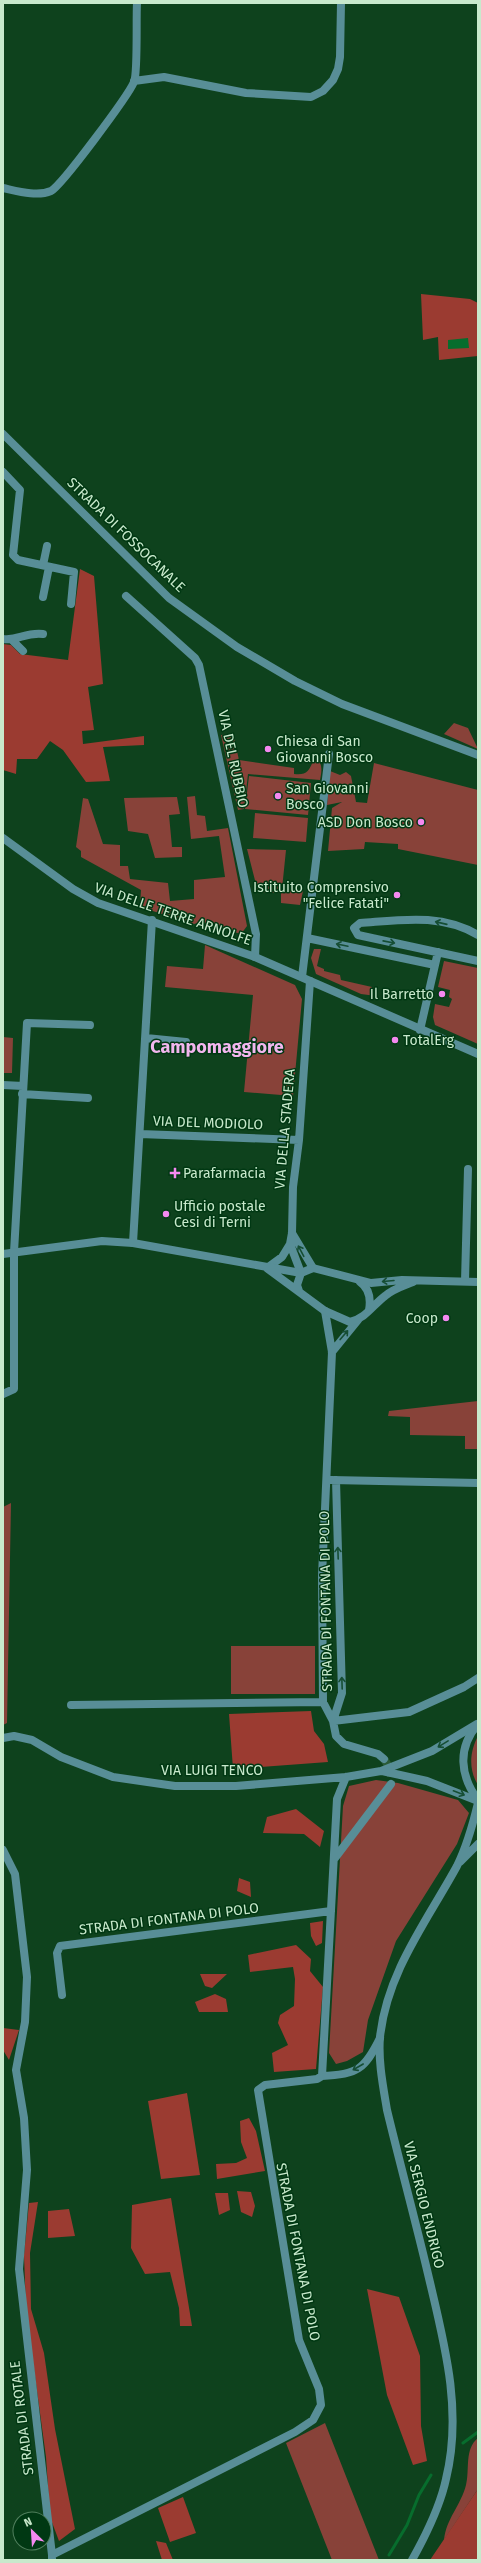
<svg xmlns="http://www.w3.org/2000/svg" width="481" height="2563" font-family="'Fira Sans',sans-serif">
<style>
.green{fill:#884239}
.forest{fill:#9b3b31}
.water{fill:#076d2d}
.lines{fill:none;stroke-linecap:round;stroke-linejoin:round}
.stream{stroke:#076d2d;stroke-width:3}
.minor-tunnel{stroke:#2a5b37;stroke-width:8;stroke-dasharray:8 4;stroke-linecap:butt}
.minor{stroke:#588e97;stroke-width:8}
.tertiary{stroke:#588e97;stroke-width:8}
.oneway{stroke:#164e34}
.poi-dot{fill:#f489f0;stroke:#003813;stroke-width:1.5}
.labels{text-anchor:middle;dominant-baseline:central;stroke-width:3;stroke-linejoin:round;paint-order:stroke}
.street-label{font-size:14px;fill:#c8e9cc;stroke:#003813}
.poi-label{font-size:14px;fill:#c8e9cc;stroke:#003813;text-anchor:start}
.district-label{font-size:18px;font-weight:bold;fill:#f2b6ee;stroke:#003813}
</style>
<rect width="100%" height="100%" fill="#0e421d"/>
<path class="green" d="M454,723L468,728L478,749L444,734Z
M233,734L239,760L294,768V774C309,776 310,768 315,756C323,764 322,770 320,780L248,774L244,809L238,810L221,735Z
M374,763L478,790V865L398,849V844L365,842L364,849L328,851L332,808L342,802L327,805L330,771L340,775L346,772L351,776L356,802L367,803Z
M249,776L311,783L308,815L245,809Z
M195,796L197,815L205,816L207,831L228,828L247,926L241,934L201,922L194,924L140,907L141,890L81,857V851L76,847L83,798L88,799L103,844L120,845V866H128L130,879L168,883L170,901L194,899V880L225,877L219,836L191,839L187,797Z
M177,797L180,814L169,815L172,847H182V857L155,858L148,834L128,831L124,798Z
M255,813L308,818L306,842L253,838Z
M247,849L286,850L282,889L303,891L300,905L281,903V893L258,892Z
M205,945L295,985L302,999L293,1096L244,1092L253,995L165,987L167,966L203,969Z
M314,949H321L317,966L324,969V971L340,975L341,980L372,987L371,992L378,993L376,996L361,994L316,974L311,958Z
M444,961L478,968V1044L435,1025L433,1017L435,1004L449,1007L452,999L449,997L450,990L438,987Z
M3,1037L13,1038L12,1073H3Z
M478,1401V1449H465V1436L410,1435V1417L388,1416L389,1411Z
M11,1503L7,1723L3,1725V1507Z
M231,1646H315V1694H231Z
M478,1736V1785C468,1769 470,1751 478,1736Z
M376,1780L398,1783L458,1800L469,1813L457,1844L396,1941L368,2020L363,2052L347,2061L336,2064L329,2053L343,1806L349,1786Z
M325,2423L379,2560H332L286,2443Z
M478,2438V2489L444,2540C446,2519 461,2505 466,2485C470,2470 464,2449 478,2438Z"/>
<path class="forest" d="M421,294L470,299L478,303V356L439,360L438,337L423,340Z
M80,569L94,576L103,684L88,687L94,730L82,731L83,744L144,736V745L103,747L110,781L86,782L63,750L50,741L37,759H17L16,774L3,770V644L11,645L20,654L68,660Z
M311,1711L314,1731L324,1744L328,1762L233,1769L229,1714Z
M296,1809L324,1831L320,1847L304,1834L263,1833L267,1817Z
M239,1878L250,1882L251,1897L237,1891Z
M323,1921L322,1943L316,1946L311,1936L310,1923Z
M296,1945L311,1959L310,1971L323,1987L316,2069L274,2072L272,2053L288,2045L278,2023L280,2015L294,2006L295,1979L293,1967L250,1972L248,1955Z
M200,1974H227L212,1988L205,1986Z
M215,1994L226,1999L228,2012H199L195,2002Z
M3,2028L19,2030L9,2060L3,2050Z
M187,2093L200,2175L161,2179L148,2101Z
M249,2118L256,2131L265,2171L217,2179L216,2164L236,2163L247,2158L241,2142L240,2121Z
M237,2191L251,2192L255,2206L252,2217L241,2212Z
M215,2193H228L230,2210L219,2215Z
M171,2198L192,2326H180L179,2308L170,2272L145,2274L131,2248L132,2205Z
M38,2202L30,2253L31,2309L44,2353L55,2429L75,2529L59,2541L50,2517L46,2457L26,2310L24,2255L29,2203Z
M69,2209L75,2236L48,2238V2211Z
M367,2289L399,2297L420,2356L421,2426L427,2461L413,2465L387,2395Z
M478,2489V2560H430Z
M183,2497L196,2533L170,2542L158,2508Z
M156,2541L166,2543L173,2560H162Z"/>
<path class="water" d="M468,338L469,348L448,349V340Z"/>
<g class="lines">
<path class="stream" d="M463,2443L478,2432
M389,2555L407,2525L419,2495L431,2475"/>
<path class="minor-tunnel" d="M384,1759L391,1770V1784"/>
<path class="minor" d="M134,81L164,77L246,93L311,97L323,91L333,80L338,69L340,57L341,3
M3,188C17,191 37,197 51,191C62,185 128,96 134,82C138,73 136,17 137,3
M3,434L169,598L237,647L295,681L342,704L478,755
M3,472L20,490L13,555L18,560L74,572L71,604
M43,565L47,546
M126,596L195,658L199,665L256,934L255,957
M43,597L49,567
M3,639C18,641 25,632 43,634
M12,640L23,651
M478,935C441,913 401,920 360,923L354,928L358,935L478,961
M307,938L435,965
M302,977L329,754
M420,1030L438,952
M146,1038L186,1042
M3,1085L23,1086
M22,1094L88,1098
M140,1134L299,1140
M292,1233L313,1268
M133,1243L152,920
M290,1244L301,1273
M267,1268L282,1257L290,1244L292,1233L293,1187L299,1140L310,981
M465,1281L468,1169
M325,1311L332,1352L322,1576L323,1702L333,1721L336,1736L344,1744L378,1754L384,1759
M332,1352L358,1320
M3,1394L14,1389V1252L27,1023L90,1025
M331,1480L478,1483
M71,1705L323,1702
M333,1721L342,1693L336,1480
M333,1721L409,1712L464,1687L478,1678
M3,1738L14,1736L32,1740L61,1757L113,1777L175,1786H236L346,1777L381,1771L432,1751L477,1724
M382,1771L427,1781L478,1801
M3,1850L15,1874L27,1977L25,2022L16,2070L24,2118L27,2170L19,2269L52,2555
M335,1858L391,1784
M62,1995L57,1953L60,1946L331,1911
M322,2076C357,2075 365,2069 380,2038
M52,2560V2555L295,2432L313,2420L321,2405L319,2389L299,2340L258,2090L265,2085L317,2079L322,2076L337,1799L346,1777"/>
<path class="tertiary" d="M3,838L73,889L98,903L255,957L478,1054
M3,1254L102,1241L133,1243L301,1273
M268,1269L325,1311L350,1322C366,1318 372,1306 385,1296C393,1289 403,1286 413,1282
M360,1282C370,1289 371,1299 369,1310
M299,1291L297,1285L301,1273L313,1268L371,1283L402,1280L478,1282
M478,1724C457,1748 460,1776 478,1800
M460,1862L478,1844
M412,2560C426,2535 440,2507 446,2479C463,2410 444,2342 428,2274C415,2219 400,2164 387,2110C383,2086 378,2061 380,2037C387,1972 427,1921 457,1866C467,1846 473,1824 478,1803"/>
</g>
<defs><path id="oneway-shaft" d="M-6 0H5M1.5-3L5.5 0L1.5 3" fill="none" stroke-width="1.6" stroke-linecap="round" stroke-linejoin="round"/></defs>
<g class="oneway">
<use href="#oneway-shaft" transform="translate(441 923) rotate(-167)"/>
<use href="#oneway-shaft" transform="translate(389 942) rotate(11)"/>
<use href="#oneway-shaft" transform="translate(342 945) rotate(-168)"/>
<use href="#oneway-shaft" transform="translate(301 1251) rotate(-118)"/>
<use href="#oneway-shaft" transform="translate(388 1281) rotate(175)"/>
<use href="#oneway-shaft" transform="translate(344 1335) rotate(-50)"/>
<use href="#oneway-shaft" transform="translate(338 1553) rotate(-92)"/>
<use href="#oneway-shaft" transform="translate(342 1683) rotate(-92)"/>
<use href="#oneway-shaft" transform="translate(443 1744) rotate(149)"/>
<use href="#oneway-shaft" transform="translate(459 1793) rotate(21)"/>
<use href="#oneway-shaft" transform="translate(358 2067) rotate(150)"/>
</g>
<g class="poi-dot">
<circle cx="268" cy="749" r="4"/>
<circle cx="278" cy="796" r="4"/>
<circle cx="421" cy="822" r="4"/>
<circle cx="397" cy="895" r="4"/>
<circle cx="442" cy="994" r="4"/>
<circle cx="395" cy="1040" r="4"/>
<path d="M173 1167h4v4h4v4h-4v4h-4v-4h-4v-4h4z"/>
<circle cx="166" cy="1214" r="4"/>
<circle cx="446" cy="1318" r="4"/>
</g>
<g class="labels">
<g class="street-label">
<text transform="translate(126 535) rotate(44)">STRADA DI FOSSOCANALE</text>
<text transform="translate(233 759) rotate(78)">VIA DEL RUBBIO</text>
<text transform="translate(173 914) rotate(19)">VIA DELLE TERRE ARNOLFE</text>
<text transform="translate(208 1123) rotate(2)">VIA DEL MODIOLO</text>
<text transform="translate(285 1129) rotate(-85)">VIA DELLA STADERA</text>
<text transform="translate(326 1601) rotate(-91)">STRADA DI FONTANA DI POLO</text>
<text x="212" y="1770">VIA LUIGI TENCO</text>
<text transform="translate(169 1919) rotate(-7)">STRADA DI FONTANA DI POLO</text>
<text transform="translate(424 2205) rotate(76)">VIA SERGIO ENDRIGO</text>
<text transform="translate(298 2252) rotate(79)">STRADA DI FONTANA DI POLO</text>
<text transform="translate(22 2418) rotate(-97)">STRADA DI ROTALE</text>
</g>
<g class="poi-label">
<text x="276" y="741">Chiesa di San<tspan x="276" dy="16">Giovanni Bosco</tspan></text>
<text x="286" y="788">San Giovanni<tspan x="286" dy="16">Bosco</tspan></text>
<text x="413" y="822" text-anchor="end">ASD Don Bosco</text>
<text x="389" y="887" text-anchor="end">Istituito Comprensivo<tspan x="389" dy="16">"Felice Fatati"</tspan></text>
<text x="434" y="994" text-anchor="end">Il Barretto</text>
<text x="403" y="1040">TotalErg</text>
<text x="183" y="1173">Parafarmacia</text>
<text x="174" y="1206">Ufficio postale<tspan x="174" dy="16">Cesi di Terni</tspan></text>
<text x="438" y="1318" text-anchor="end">Coop</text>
</g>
<g class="district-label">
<text x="217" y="1047">Campomaggiore</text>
</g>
</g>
<rect width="481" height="2563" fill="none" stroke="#c8e9cc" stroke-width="8"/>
<g transform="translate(32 2531) rotate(335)"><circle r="19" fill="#003813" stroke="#507f5d"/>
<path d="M0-3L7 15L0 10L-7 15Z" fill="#f489f0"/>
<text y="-6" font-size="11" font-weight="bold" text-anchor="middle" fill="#c8e9cc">N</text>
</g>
</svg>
